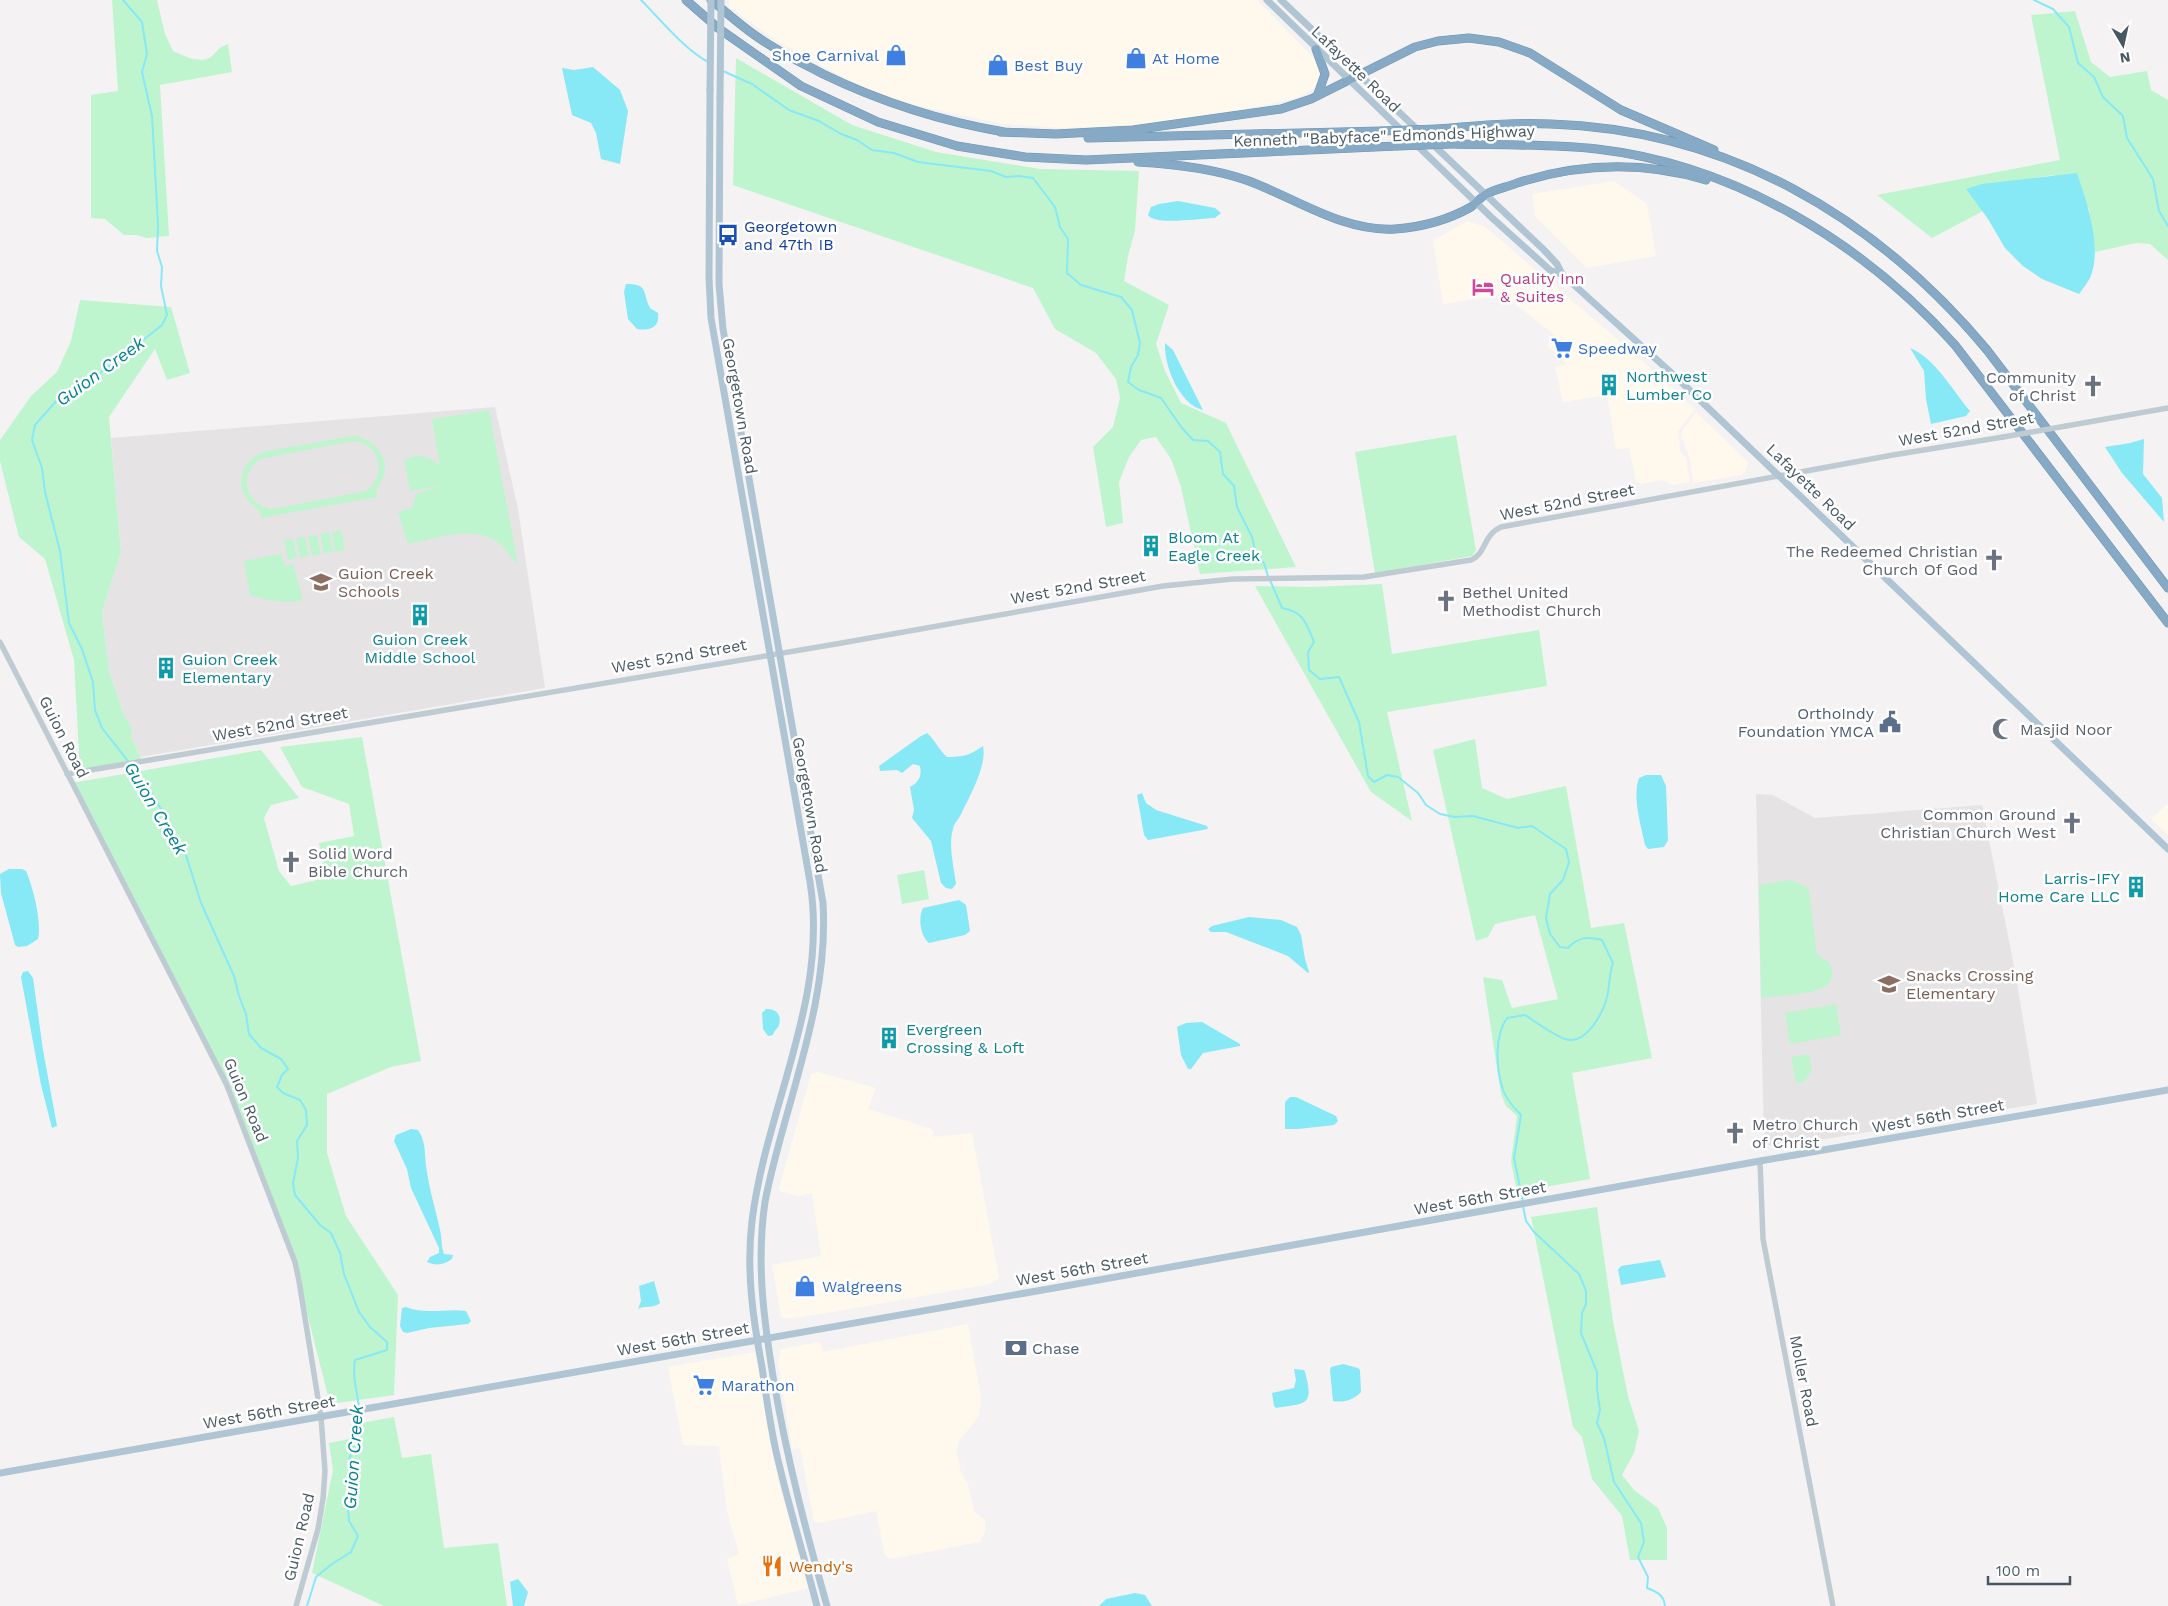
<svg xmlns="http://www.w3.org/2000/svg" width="2168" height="1606" font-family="'Work Sans',sans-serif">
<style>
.commercial{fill:#fef8ed}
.education{fill:#e6e3e5}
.green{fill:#bef5cf;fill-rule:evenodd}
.water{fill:#87e8f6}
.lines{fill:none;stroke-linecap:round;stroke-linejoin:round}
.stream{stroke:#87e8f6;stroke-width:2}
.highway-casing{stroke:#7195b1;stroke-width:9}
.minor{stroke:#bfcbd3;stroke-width:5.5}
.major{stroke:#b0c5d3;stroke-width:7}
.highway{stroke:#86aac5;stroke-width:8}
.highway-bridge-casing{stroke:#7195b1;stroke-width:9;stroke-linecap:butt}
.minor-bridge{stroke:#bfcbd3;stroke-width:5.5}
.major-bridge{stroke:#b0c5d3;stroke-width:7}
.highway-bridge{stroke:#86aac5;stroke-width:8}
.labels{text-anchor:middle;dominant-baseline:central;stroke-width:5;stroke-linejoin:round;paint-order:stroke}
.shop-label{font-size:16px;fill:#366cbe;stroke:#fff;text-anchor:start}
.street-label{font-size:16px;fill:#485863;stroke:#fff}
.transit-label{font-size:16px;fill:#164399;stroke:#fff;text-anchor:start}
.hotel-label{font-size:16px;fill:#b23c85;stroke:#fff;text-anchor:start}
.culture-label{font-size:16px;fill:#0d838f;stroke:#fff;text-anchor:start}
.worship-label{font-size:16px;fill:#5b616d;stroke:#fff;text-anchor:start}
.education-label{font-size:16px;fill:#785e54;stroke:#fff;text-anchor:start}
.service-label{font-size:16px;fill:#4e5e75;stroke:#fff;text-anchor:end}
.food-label{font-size:16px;fill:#c56008;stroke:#fff;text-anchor:start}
.water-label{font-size:18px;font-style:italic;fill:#048192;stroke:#fff}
</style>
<rect width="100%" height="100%" fill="#f5f2f3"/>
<path class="commercial" d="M729,0H1257L1318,62L1320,67V82L1316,87L1303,95L1292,99L1240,110L1129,126L1063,128L1002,124L924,107L885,96L858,85L777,41L729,7Z
M1614,181L1647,204L1656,256L1587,268L1535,216L1532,194Z
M1468,221L1485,227L1629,349L1695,409L1678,431L1680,451L1686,458L1690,482L1673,485L1662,480L1641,484L1636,481L1629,448L1616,449L1607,395L1563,402L1555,367L1567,364L1547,346L1556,336L1516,305L1501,295L1443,304L1433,240Z
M1696,412L1748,462L1747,469L1742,475L1693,483L1690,459L1681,435L1682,431Z
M2168,804V835L2151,819Z
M817,1072L876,1088L868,1109L929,1128L933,1131L934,1137L972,1133L999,1278L990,1284L833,1312L787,1319L781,1317L772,1265L821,1256L812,1193L798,1196L780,1191L779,1188L811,1074Z
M968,1324L981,1398L979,1416L959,1441L956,1451L961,1472L968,1484L974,1512L985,1520V1532L980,1542L891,1559L886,1557L884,1552L876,1511L820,1523L814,1522L800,1448L792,1449L778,1361L781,1349L820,1342L823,1352Z
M755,1352L779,1483L809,1588L738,1605L727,1559L739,1554L727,1511L719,1446L683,1445L668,1367Z"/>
<path class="education" d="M495,407L518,509L545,688L141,757L131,736L109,671L102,612L121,552L111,438Z
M1756,794L1773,795L1815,818L1982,805L2015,971L2037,1104L1778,1147L1769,1145L1764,1140Z"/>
<path class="green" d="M112,0H157L165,34L173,51C184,56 201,65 212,56C220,49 216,49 228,44L232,72L160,85L169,236L147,238L136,235H124L105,219L91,218V95L118,91Z
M2075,11L2091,62L2110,77L2147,71L2151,90L2168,100V260L2150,244L2136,243L2095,252L2089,209L2053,175L1966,189L1983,211L1932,238L1877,195L2060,160L2031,15Z
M736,58L852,125L936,152L1040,169L1139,171L1135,231L1128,256L1124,281L1169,305L1156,344L1165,371L1181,403L1226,423L1296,567L1200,574L1181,487L1171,459L1156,437L1141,440L1129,457L1119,482L1123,523L1106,527L1093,447L1113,427L1120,398L1116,379L1096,353L1055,329L1033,288L733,185Z
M80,300L171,307L190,373L167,380L155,349L109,417L121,552L102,612L109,671L124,715L132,729L131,736L143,762L80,772L74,660L45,559L19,537L0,461V440L31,396L57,372L71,341Z
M489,410L518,565C511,557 504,547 496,541C471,525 435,539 408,544L398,512L412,508L416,494L439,486L410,491L404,461C417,452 431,456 440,466L432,419Z
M1456,435L1476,550L1472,556L1375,573L1355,452Z
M353,436C372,438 389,454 384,475C381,484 375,488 377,497L261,518L260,511C233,495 235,460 267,451ZM353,441C380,443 388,475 366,491L273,509C246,506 237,475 260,459Z
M341,530L345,550L335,552L332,532Z
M329,532L333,552L324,554L320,534Z
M317,535L321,554L312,556L308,536Z
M305,537L309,556L300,558L296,538Z
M293,539L297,558L288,560L284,540Z
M281,554L285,566L293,564L303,600C285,604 267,601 250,595L244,561Z
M1382,584L1392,654L1539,630L1547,686L1387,712L1412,821L1371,792L1255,586L1312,587Z
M362,737L421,1061L391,1067L327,1094V1153L346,1216L398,1295L394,1395L330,1404L299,1281L240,1118L72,783L261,750L299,798L271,805L264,818L279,871L291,886L325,878L319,843L354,836L349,804L302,787L280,747Z
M1475,739L1482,788L1507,799L1566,786L1591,928L1624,923L1652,1058L1572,1073L1590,1179L1517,1192L1511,1161L1517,1116L1506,1106L1501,1094L1483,977L1502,980L1512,1008L1558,999L1535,915L1495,924L1488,937L1476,941L1433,750Z
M924,870L929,899L902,904L897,875Z
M1789,880L1804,885L1809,890L1817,955L1830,963C1833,970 1834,980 1827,985C1813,996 1779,995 1761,998L1759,885Z
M1836,1004L1841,1035L1790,1044L1785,1013Z
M1809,1054L1812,1071L1804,1082L1796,1083L1791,1057Z
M1597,1207L1613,1321L1628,1396L1639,1431L1634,1453L1622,1475L1634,1490L1658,1508L1667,1528V1560H1630L1622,1516L1592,1479L1582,1437L1573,1427L1531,1217Z
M394,1417L402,1458L431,1454L444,1548L498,1543L507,1606H384L312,1573L333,1470L329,1443L349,1439L350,1425Z"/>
<path class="water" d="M593,67L620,90L628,111L620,164L601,159L596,133L591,123L572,115L562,68L574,70Z
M2077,173C2087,203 2103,248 2090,278C2087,283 2083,289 2079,294L2042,279L2023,266L2005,248L1988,219L1966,189L1982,184Z
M1178,201L1215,208L1221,213L1215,218C1201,218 1155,226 1148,215L1151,207L1159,204Z
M626,284C649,284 642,292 650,308L658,313C660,328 650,331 637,329L628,319L624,292Z
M1165,343L1173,350L1203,410C1179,404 1164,366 1165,343Z
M1910,348C1936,359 1952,390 1970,411L1966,416L1931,424L1926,399L1924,371Z
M2144,439L2143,474L2162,498L2164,522L2122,473L2105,447L2130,443Z
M927,733C935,740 939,750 947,757C962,757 971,755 983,746C987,765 971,794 962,812C960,818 954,823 953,829C948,845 954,867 956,884L952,889L946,888L941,883L931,841L912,818L914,810L910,787C919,782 922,776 920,766L913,764L902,773L897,770L880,771L879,766L921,736Z
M1646,775H1661L1666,786L1668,840L1664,847L1648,849L1645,845C1641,825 1632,798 1639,778Z
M1142,793L1146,803L1156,810L1207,826L1208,829L1148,840L1144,835L1137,795Z
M9,869H22L26,871C33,887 42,922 38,939L27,946L18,947L15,945L1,893L0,874Z
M959,900L966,905L970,931L965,935L929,943C920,935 918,918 923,908Z
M1249,917L1281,920L1297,927L1301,935L1305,959L1309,972L1308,973L1288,956L1226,932H1211L1208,929L1212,926Z
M28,971L33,978L43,1050L57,1126L52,1128L41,1085L21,977L23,972Z
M766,1009C776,1008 782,1015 779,1025C778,1029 774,1030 773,1035L768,1036L763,1029L762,1013Z
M1202,1022L1240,1044V1046L1203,1053L1191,1069H1188L1181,1055L1177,1027L1186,1023Z
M1290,1097H1296L1336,1116L1338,1121L1334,1125L1298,1129H1285V1102Z
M411,1129L418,1130C427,1142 424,1158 427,1172C430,1192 436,1211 440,1230C442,1238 441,1246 444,1254L453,1255L452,1259C444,1265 436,1266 427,1262L430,1257L439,1253V1248L411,1188L407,1169L394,1141L396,1135Z
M1660,1260L1666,1277L1621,1285L1618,1270L1621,1266Z
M654,1281L660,1303C653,1309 644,1305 638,1309L641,1301L639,1286Z
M406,1307C425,1315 447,1308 466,1311L471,1321L468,1324L429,1328L407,1333L403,1332L400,1326L402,1308Z
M1343,1364L1358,1368L1360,1370L1361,1392C1354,1400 1343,1403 1333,1401L1330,1370L1331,1367Z
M1294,1369L1304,1370L1305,1372C1314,1406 1307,1403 1276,1408L1274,1406L1272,1393L1294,1388L1296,1380Z
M518,1579L528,1592L524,1606H513L510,1582Z
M1135,1593L1145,1595L1152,1606H1099L1106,1599Z"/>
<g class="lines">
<path class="stream" d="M123,0L142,22L147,54L142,72L152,116L158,225L157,251L162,267L161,286L167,315L162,325L123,356L81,387L58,399L35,425L32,440L42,468L45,492L60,551L69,623L82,649L93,682L95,710L102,728L142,779L161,809L172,833L185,852L201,903L234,976L239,996L246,1014L249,1034L261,1048L281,1059L288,1069L282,1075L277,1087L283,1093L300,1100L306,1110L307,1125L297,1141L298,1158L293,1183L295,1195L320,1225L331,1233L340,1253L344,1274L359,1312L370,1327L387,1342V1350L355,1360C352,1378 357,1390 359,1407
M641,0C661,20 684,49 708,62
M2034,0L2053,9L2069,27L2078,63L2094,77L2103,97L2123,116L2127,138L2153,179L2159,211L2168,226
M723,71L752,84L789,110L819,121L841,134L857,140L872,150L894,153L918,162L991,171L1006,177L1019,176L1033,178L1055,207L1060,227L1068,239L1067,273L1081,285L1121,297L1132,310L1140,343L1138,355L1131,367L1128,382L1139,390L1161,398L1182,428L1193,440L1208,441L1220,452L1223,474L1234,486L1237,507L1252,537L1256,554L1264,563L1268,576
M1270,580L1282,608C1304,612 1306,623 1314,642L1308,652L1309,670L1320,679L1339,677L1359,722L1368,776L1374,782L1387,775L1398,777L1418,793L1426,805L1440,814L1455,817L1473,816L1518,828L1532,826L1566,849L1569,862L1563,880L1550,894L1546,918L1550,934L1560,947L1568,948C1579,936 1587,937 1602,940L1613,963C1609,974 1610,985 1607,997C1603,1013 1586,1046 1565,1039C1553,1035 1536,1022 1525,1015L1507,1018C1494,1036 1496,1069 1503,1090C1507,1100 1514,1108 1521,1115L1514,1158L1523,1202
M1523,1206L1526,1221L1534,1232L1579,1274L1586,1291V1304L1582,1313L1581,1333L1597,1372V1389L1600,1410L1597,1423L1604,1438L1614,1482L1641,1523L1644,1542L1638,1557L1648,1577L1647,1588C1657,1592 1664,1595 1665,1606
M307,1606L316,1577L332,1564L351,1552L358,1536L349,1521L348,1507L352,1491L349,1461L360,1421L359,1412"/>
<g class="highway-casing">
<path id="highway" d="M686,0L718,28L801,86L878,122L957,146L1025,157L1086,160L1397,146
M711,0C726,12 740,25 756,36C777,51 800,62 823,74C881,102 940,121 1004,132
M1316,49L1325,74L1318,94
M1437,129C1475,126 1513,122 1551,124C1728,130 1875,216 1987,350L2168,588
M1000,132L1056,134L1133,130L1281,109L1311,99L1415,47L1438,41L1469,38L1499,42L1530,53L1621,110L1714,150
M1088,138L1381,131
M1453,144C1502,145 1549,144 1597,149C1736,165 1863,243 1955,345L2168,623
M1138,162C1175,164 1211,168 1246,180C1294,197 1342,232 1395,229C1422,227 1448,220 1471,207C1476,203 1480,198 1485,195C1494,189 1508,187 1517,183C1580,163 1643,161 1706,180"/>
</g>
<path class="minor" d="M2066,426L2168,408
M0,642L226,1083L295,1262L299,1281L321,1417L325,1471L323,1499L318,1529L296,1606
M67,774L836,644L1163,586L1233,579L1364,577L1471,560C1486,554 1483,535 1501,527L1893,455L2003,437
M1760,1161L1763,1239L1833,1606"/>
<path class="major" d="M1267,0L1490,216L1551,271L1562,274L1677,378L2168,849
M1281,0L1544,250L1557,264L1562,274
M710,90L709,277L711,318L810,882C829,999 766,1107 752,1221C746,1270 753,1319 762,1367C767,1401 771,1435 780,1468C791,1514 805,1560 817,1606
M720,98L719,284L723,329L823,903C828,983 802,1059 781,1136C775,1158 769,1180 765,1202C756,1263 764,1322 774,1382C787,1459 806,1531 827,1606
M0,1473L1054,1288L1760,1161L2168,1090"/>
<use href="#highway" class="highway"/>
<g class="highway-bridge-casing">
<path id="highway-bridge" d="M1381,131L1437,129
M1397,146L1453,144"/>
</g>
<path class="minor-bridge" d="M2003,437L2066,426"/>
<path class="major-bridge" d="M710,90L711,0
M720,98L721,0"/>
<use href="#highway-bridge" class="highway-bridge"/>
</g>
<defs>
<g id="shop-bare" transform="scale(1.725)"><path d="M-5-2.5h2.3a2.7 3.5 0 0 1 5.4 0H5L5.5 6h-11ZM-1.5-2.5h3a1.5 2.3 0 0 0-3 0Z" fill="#3f7fe0" stroke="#fff" stroke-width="2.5" paint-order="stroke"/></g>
<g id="bus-bare" transform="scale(1.725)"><path d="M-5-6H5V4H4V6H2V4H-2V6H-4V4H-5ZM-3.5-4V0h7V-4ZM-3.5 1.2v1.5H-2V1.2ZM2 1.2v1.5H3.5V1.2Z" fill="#1a4fb4" stroke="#fff" stroke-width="2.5" paint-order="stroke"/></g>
<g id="hotel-bare" transform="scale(1.725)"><path d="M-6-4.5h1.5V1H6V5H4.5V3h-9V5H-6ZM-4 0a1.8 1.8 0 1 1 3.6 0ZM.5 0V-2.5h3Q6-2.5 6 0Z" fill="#d1479c" stroke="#fff" stroke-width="2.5" paint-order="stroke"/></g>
<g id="supermarket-bare" transform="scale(1.725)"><path d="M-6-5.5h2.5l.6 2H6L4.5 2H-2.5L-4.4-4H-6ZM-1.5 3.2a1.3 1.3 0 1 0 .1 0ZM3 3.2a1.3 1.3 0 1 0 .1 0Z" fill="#3f7fe0" stroke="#fff" stroke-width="2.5" paint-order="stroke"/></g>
<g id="building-bare" transform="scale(1.725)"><path d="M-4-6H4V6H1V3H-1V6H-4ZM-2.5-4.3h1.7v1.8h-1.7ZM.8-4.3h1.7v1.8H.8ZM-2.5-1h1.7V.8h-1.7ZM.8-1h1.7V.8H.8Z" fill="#0f9aa8" stroke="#fff" stroke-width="2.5" paint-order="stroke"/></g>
<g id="church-bare" transform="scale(1.725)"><path d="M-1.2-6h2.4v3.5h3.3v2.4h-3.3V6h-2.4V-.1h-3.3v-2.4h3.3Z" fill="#6b7280" stroke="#fff" stroke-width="2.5" paint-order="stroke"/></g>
<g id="school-bare" transform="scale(1.725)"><path d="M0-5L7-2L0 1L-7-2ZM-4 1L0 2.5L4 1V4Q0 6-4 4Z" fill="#8d6e63" stroke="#fff" stroke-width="2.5" paint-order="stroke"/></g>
<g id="civic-bare" transform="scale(1.725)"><path d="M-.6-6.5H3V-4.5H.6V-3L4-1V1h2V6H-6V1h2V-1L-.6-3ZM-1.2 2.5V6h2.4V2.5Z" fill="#5c6f8a" stroke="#fff" stroke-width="2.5" paint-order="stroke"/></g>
<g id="mosque-bare" transform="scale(1.725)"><path d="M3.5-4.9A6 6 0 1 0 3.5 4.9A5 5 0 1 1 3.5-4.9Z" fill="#6b7280" stroke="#fff" stroke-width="2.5" paint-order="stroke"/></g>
<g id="bank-bare" transform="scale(1.725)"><path d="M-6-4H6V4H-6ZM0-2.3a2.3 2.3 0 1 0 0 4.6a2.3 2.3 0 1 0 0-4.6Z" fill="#5c6f8a" stroke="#fff" stroke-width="2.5" paint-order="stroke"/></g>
<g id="restaurant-bare" transform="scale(1.725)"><path d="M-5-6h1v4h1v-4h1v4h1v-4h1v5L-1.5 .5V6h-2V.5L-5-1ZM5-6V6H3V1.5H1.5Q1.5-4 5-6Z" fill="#e8710a" stroke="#fff" stroke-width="2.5" paint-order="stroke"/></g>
</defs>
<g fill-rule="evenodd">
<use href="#shop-bare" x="896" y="55"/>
<use href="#shop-bare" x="1136" y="58"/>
<use href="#shop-bare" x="998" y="65"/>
<use href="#bus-bare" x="728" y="235"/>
<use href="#hotel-bare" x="1483" y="287"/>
<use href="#supermarket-bare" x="1562" y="348"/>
<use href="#building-bare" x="1609" y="385"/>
<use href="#church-bare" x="2093" y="386"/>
<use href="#building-bare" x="1151" y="546"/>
<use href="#church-bare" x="1994" y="560"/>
<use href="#school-bare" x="321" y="582"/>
<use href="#church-bare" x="1446" y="601"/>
<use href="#building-bare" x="420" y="615"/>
<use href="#building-bare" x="166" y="668"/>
<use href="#civic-bare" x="1890" y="722"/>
<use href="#mosque-bare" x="2003" y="729"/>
<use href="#church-bare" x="2072" y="823"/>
<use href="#church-bare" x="291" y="862"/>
<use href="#building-bare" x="2136" y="887"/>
<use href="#school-bare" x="1889" y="984"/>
<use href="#building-bare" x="889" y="1038"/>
<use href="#church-bare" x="1735" y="1133"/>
<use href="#shop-bare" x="805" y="1286"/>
<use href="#bank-bare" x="1016" y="1348"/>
<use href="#supermarket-bare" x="704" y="1385"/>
<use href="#restaurant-bare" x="772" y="1566"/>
</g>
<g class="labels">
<g class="shop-label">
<text x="879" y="55" text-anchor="end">Shoe Carnival</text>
<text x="1152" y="58">At Home</text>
<text x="1014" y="65">Best Buy</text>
<text x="1578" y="348">Speedway</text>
<text x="822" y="1286">Walgreens</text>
<text x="721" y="1385">Marathon</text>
</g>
<g class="street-label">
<text transform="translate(1356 69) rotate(44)">Lafayette Road</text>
<text transform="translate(1384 136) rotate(-2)">Kenneth "Babyface" Edmonds Highway</text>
<text transform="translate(740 406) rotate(80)">Georgetown Road</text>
<text transform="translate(1966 429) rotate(-10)">West 52nd Street</text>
<text transform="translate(1811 487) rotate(44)">Lafayette Road</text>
<text transform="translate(1567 502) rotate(-11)">West 52nd Street</text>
<text transform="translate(1078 587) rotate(-10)">West 52nd Street</text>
<text transform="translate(679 656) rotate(-10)">West 52nd Street</text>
<text transform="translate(280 724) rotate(-10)">West 52nd Street</text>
<text transform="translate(64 737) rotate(63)">Guion Road</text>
<text transform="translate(810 805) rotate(80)">Georgetown Road</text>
<text transform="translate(246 1100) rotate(67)">Guion Road</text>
<text transform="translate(1938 1116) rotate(-10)">West 56th Street</text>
<text transform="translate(1480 1198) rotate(-10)">West 56th Street</text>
<text transform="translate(1082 1269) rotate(-10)">West 56th Street</text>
<text transform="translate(683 1339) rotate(-10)">West 56th Street</text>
<text transform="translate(1804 1381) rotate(79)">Moller Road</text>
<text transform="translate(269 1412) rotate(-10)">West 56th Street</text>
<text transform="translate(299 1537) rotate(-77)">Guion Road</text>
</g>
<g class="transit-label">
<text x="744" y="226">Georgetown<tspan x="744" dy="18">and 47th IB</tspan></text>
</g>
<g class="hotel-label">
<text x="1500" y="278">Quality Inn<tspan x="1500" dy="18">&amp; Suites</tspan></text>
</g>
<g class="culture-label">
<text x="1626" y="376">Northwest<tspan x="1626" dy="18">Lumber Co</tspan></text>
<text x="1168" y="537">Bloom At<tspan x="1168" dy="18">Eagle Creek</tspan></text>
<text x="420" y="639" text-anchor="middle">Guion Creek<tspan x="420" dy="18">Middle School</tspan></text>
<text x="182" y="659">Guion Creek<tspan x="182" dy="18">Elementary</tspan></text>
<text x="2120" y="878" text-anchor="end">Larris-IFY<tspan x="2120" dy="18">Home Care LLC</tspan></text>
<text x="906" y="1029">Evergreen<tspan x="906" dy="18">Crossing &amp; Loft</tspan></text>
</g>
<g class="worship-label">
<text x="2076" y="377" text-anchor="end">Community<tspan x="2076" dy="18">of Christ</tspan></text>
<text x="1978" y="551" text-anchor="end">The Redeemed Christian<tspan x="1978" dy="18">Church Of God</tspan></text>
<text x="1462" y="592">Bethel United<tspan x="1462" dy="18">Methodist Church</tspan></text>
<text x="2020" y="729">Masjid Noor</text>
<text x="2056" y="814" text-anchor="end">Common Ground<tspan x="2056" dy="18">Christian Church West</tspan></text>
<text x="308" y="853">Solid Word<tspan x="308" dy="18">Bible Church</tspan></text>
<text x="1752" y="1124">Metro Church<tspan x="1752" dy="18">of Christ</tspan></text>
</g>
<g class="education-label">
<text x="338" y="573">Guion Creek<tspan x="338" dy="18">Schools</tspan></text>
<text x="1906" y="975">Snacks Crossing<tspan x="1906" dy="18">Elementary</tspan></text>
</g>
<g class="service-label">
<text x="1874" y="713">OrthoIndy<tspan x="1874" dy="18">Foundation YMCA</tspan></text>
<text x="1032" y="1348" text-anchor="start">Chase</text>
</g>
<g class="food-label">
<text x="789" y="1566">Wendy's</text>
</g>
<g class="water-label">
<text transform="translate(100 371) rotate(-36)">Guion Creek</text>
<text transform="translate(156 808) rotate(59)">Guion Creek</text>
<text transform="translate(353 1457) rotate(-86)">Guion Creek</text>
</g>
</g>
<g transform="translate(2123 45) rotate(171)" stroke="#ffffff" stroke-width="4" paint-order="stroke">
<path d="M0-4L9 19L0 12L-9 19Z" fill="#485863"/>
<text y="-8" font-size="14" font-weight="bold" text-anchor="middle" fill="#485863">N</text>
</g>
<path d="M1988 1576v8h82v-8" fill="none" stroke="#485863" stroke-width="2.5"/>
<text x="1996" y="1576" font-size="15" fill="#485863" stroke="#ffffff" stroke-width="4" paint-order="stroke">100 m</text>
</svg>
